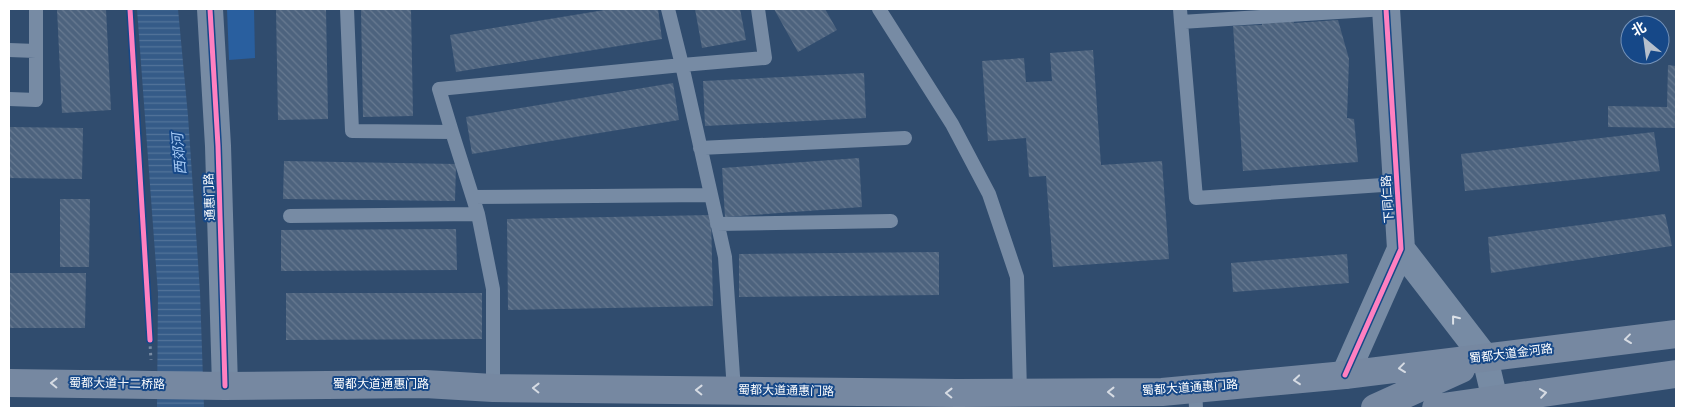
<svg xmlns="http://www.w3.org/2000/svg" width="1685" height="417" font-family="'Source Sans 3','Noto Sans SC',sans-serif">
<style>
.park{fill:#295f9f}
.water{fill:url(#water-rules)}
.building{fill:url(#building-back-hatch)}
.lines{fill:none;stroke-linecap:round;stroke-linejoin:round}
.path{stroke:#778ba4;stroke-width:3;stroke-dasharray:2.5 4;stroke-linecap:butt}
.service{stroke:#778ba4;stroke-width:14}
.minor{stroke:#778ba4;stroke-width:26}
.tertiary{stroke:#778ba4;stroke-width:28}
.primary{stroke:#7688a1;stroke-width:28}
.cycleway-casing{stroke:#164888;stroke-width:8}
.cycleway{stroke:#ff80c0;stroke-width:5}
.oneway{stroke:#dde2e8}
.oneway2{stroke:#d6dbe3}
.labels{text-anchor:middle;dominant-baseline:central;stroke-width:4;stroke-linejoin:round;paint-order:stroke}
.street-label{font-size:12px;fill:#fff;stroke:#164888}
.water-label{font-size:14px;font-style:italic;fill:#a9ccf6;stroke:#164888}
</style>
<defs>
<pattern id="water-rules" width="6" height="5" patternUnits="userSpaceOnUse" patternTransform="scale(1.25)"><rect width="6" height="5" fill="#355b88"/><path d="M0 2.5h6" fill="none" stroke="#53749a"/></pattern>
<pattern id="building-back-hatch" width="6" height="6" patternUnits="userSpaceOnUse" patternTransform="scale(1.25)"><rect width="6" height="6" fill="#4d637e"/><path d="M-1 5l2 2M0 0l6 6M5-1l2 2" fill="none" stroke="#687a91"/></pattern>
</defs>
<rect width="100%" height="100%" fill="#304c6e"/>
<path class="park" d="M227,9H254L255,58L229,60Z"/>
<path class="water" d="M137,9H178L188,116L200,292L204,408H157L158,293Z"/>
<path class="building" d="M57,9H106L111,110L62,113Z
M276,9H326L328,119L278,120Z
M361,9H411L413,116L363,117Z
M611,9H658L662,39L456,72L450,35Z
M695,9H740L746,40L702,48Z
M774,9H825L837,30L798,52Z
M1261,9H1292L1294,23L1338,20L1349,59L1347,118L1354,119L1358,162L1243,171L1233,26L1262,25Z
M1093,50L1101,165L1162,161L1169,259L1053,267L1046,176L1029,177L1026,138L988,141L982,61L1024,58L1026,82L1052,81L1050,53Z
M1668,65L1676,66V128L1608,127V106L1667,107Z
M864,73L866,118L705,126L703,81Z
M673,83L679,120L472,154L466,117Z
M9,127L83,128L82,179L9,178Z
M1654,132L1660,171L1465,191L1461,154Z
M859,158L862,207L725,217L722,168Z
M284,161L456,164L455,201L283,199Z
M60,199H90L89,267H60Z
M1665,214L1672,246L1491,273L1488,237Z
M711,215L713,306L508,310L507,219Z
M456,229L457,270L281,271V230Z
M939,252V295L739,297V254Z
M1347,254L1349,283L1233,292L1231,263Z
M9,273H86L85,328H9Z
M286,293H482V339L286,340Z"/>
<g class="lines">
<path class="path" d="M130,9L151,360"/>
<path class="service" d="M347,9L352,131L452,132L478,214
M668,9L682,65L765,58L758,9
M879,9L952,124L989,194L1017,277L1020,392
M1180,9L1181,22L1386,9
M1181,22L1196,198L1397,184
M9,50L36,51
M9,99L36,100V9
M452,132L439,89L682,65L725,257L734,391
M700,148L905,138
M473,197L711,195
M290,216L478,214L493,289V388
M717,224L891,221
M1195,389L1196,408"/>
<path class="minor" d="M210,9L218,146L225,386
M1485,358L1495,400V408"/>
<path class="tertiary" d="M1401,249L1485,358
M1345,375L1401,249L1386,9"/>
<path class="primary" d="M9,383L225,386L425,384L493,388L957,393L1162,392L1345,375L1676,334
M1375,408L1461,369
M1436,408L1676,374"/>
<g class="cycleway-casing">
<path id="cycleway" d="M130,9L150,340
M210,9L218,146L225,386
M1345,375L1401,249L1386,9"/>
</g>
<use href="#cycleway" class="cycleway"/>
</g>
<defs><path id="oneway-chevron" d="M-2-3.5L2.5 0L-2 3.5" fill="none" stroke-width="1.6" stroke-linecap="round" stroke-linejoin="round" transform="scale(1.25)"/></defs>
<use class="oneway" href="#oneway-chevron" transform="translate(1455 319) rotate(-128)"/>
<g class="oneway2">
<use href="#oneway-chevron" transform="translate(1628 339) rotate(173)"/>
<use href="#oneway-chevron" transform="translate(1402 368) rotate(173)"/>
<use href="#oneway-chevron" transform="translate(1297 380) rotate(175)"/>
<use href="#oneway-chevron" transform="translate(54 383) rotate(-179)"/>
<use href="#oneway-chevron" transform="translate(536 388) rotate(-179)"/>
<use href="#oneway-chevron" transform="translate(699 390) rotate(-179)"/>
<use href="#oneway-chevron" transform="translate(1111 392) rotate(180)"/>
<use href="#oneway-chevron" transform="translate(949 393) rotate(-179)"/>
<use href="#oneway-chevron" transform="translate(1543 393) rotate(-8)"/>
</g>
<g class="labels">
<g class="street-label">
<text transform="translate(210 197) rotate(-92)">通惠门路</text>
<text transform="translate(1388 199) rotate(-94)">下同仁路</text>
<text transform="translate(1511 354) rotate(-7)">蜀都大道金河路</text>
<text transform="translate(117 384) rotate(1)">蜀都大道十二桥路</text>
<text x="381" y="384">蜀都大道通惠门路</text>
<text transform="translate(1190 388) rotate(-4)">蜀都大道通惠门路</text>
<text transform="translate(786 391) rotate(1)">蜀都大道通惠门路</text>
</g>
<g class="water-label">
<text transform="translate(180 154) rotate(-95)">西郊河</text>
</g>
</g>
<rect width="1685" height="417" fill="none" stroke="#ffffff" stroke-width="20"/>
<g transform="translate(1645 40) rotate(331)"><circle r="24" fill="#164888" stroke="#7391b8"/>
<path d="M0-4L9 19L0 12L-9 19Z" fill="#b7c0cc"/>
<text y="-8" font-size="14" font-weight="bold" text-anchor="middle" fill="#ffffff">北</text>
</g>
</svg>
